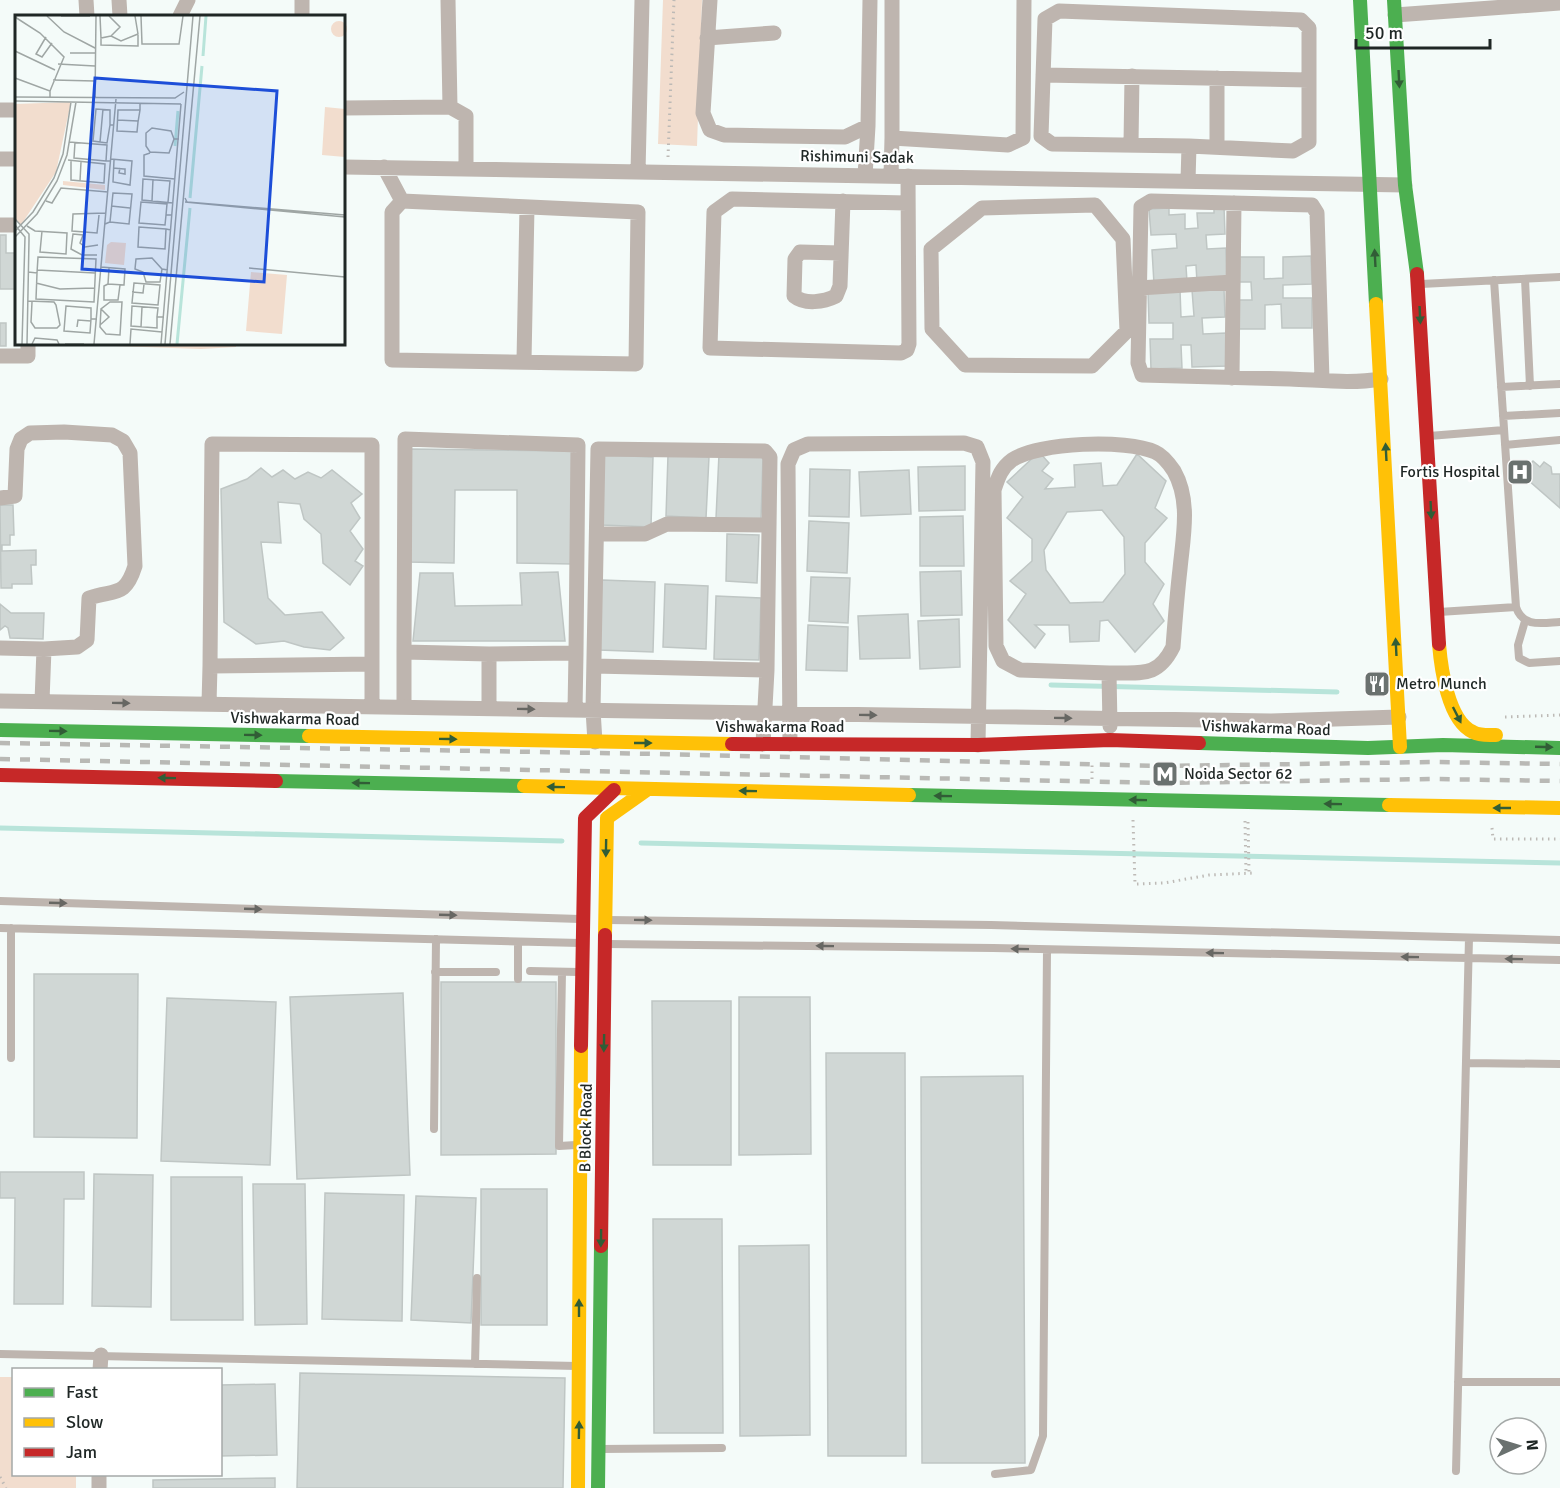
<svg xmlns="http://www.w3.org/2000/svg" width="1560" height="1488" font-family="Signika,sans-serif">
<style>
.green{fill:#f2ddce}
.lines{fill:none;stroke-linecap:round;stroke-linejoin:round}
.stream{stroke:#b8e4da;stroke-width:5}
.building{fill:#d0d7d5;stroke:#bfc6c4;stroke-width:1.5;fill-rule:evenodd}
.path{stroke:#bdbab6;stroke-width:3;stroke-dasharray:1.5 4.5;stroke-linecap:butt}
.lane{stroke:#beb5af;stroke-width:8}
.street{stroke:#beb5af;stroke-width:15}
.fast{stroke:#4caf50;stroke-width:14}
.slow{stroke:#ffc107;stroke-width:14}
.jam{stroke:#c62828;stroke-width:14}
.rail{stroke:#b9b9b5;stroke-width:4.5;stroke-dasharray:10 10;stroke-linecap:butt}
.oneway{fill:#315d36}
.oneway2{fill:#676763}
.labels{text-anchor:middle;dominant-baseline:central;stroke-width:4.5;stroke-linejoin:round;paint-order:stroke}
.street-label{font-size:16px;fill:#1f2725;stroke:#fff}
.poi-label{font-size:16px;fill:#1f2725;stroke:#fff;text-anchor:start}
.inset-river{fill:none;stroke:#b8e4da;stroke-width:3}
.inset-road{fill:none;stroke:#9fa6a4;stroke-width:1.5}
.view{fill:#1d4ed8;fill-opacity:0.15;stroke:#1d4ed8;stroke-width:3}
.inset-edge{fill:none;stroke:#1f2725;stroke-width:3}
</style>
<rect width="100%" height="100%" fill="#f4fbf9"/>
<path class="green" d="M663,0H702L697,146L658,144Z
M58,344H236V347L201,349Z
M0,1377H13L14,1474L76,1475V1488H0Z"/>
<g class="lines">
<path class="stream" d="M1051,685L1337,692
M0,828L562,841
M641,843L1560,863"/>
</g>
<path class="building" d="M1214,207H1224L1225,234L1206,235L1207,249L1226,248L1227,280L1197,282L1196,265L1186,266L1187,282L1154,284L1152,250L1177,248L1176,234L1151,235L1149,209L1169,208V215L1185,214V229L1198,228L1197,213H1214Z
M0,235H6V253H16V289H0Z
M1311,256L1312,284L1283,285V298H1312V328H1282L1281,304L1265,305V329H1237V300H1252L1251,282H1238L1237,257H1264V279L1283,278V257Z
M1224,289L1225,317L1202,318L1203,334L1226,333L1227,366L1192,367L1191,345H1181L1182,368L1151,369L1150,339H1173V323H1149L1148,292L1180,290L1181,317L1194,316L1192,290Z
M0,323H6V346H0Z
M410,449L574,451L573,564L517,563V490H455L454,563L409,562Z
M1039,452L1049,463L1042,471L1053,479L1045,489L1075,487L1074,465L1101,463L1103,486L1117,485L1137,454L1166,481L1155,508L1167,518L1145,543V562L1164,584L1153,604L1164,621L1135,652L1108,620L1100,621L1099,641L1070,642L1069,625H1035L1045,634L1035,648L1008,620L1026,594L1010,581L1032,561V539L1007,518L1023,497L1007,482ZM1102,510L1124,537L1125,574L1103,602L1070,603L1046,570L1044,550L1067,512Z
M719,454L763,456L761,519L716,518Z
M604,455L653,457L651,527L602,525Z
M668,455L709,457L706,518L666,516Z
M1533,461L1540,467L1544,462L1551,467L1552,474H1560V508L1521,474Z
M965,466V510L919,511L918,467Z
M261,468L272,477L283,470L295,479L308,472L321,478L332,470L362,494L351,503L360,518L350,531L363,549L355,561L363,566L350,585L323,563L321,534L304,519L300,504L278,502L281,543L261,542L268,598L285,615L322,612L344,638L330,650L304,647L284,641L256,644L224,622L221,489L247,479Z
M810,469L850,470L849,517L809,516Z
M909,470L911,514L861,516L859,472Z
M0,505H13L14,535H10V545H2V551L36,550V565H31L32,584H12V588H1Z
M963,516L964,566H920V517Z
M809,521L849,523L847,573L807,571Z
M727,534L759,535L757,583L726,581Z
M961,571L962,615L921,616L920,572Z
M558,572L565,641H413L420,573H453L455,606L522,605L520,573Z
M811,577L850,578L848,623L809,621Z
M602,580L655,582L653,652L599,650Z
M665,584L708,586L706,649L663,647Z
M716,596L761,598L759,660L714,659Z
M0,604L11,613H44L43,639L10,638L8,628L5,626L0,630Z
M908,614L910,658L860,659L858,616Z
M959,619L960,667L920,669L918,621Z
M808,625L848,627L847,671L806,670Z
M1374,679H1378L1379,689H1375Z
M34,974H138L137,1138L34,1137Z
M441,982H556V1154L441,1155Z
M403,993L410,1175L297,1179L290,997Z
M739,997H810L811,1154L739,1155Z
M167,998L276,1002L270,1165L161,1161Z
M652,1001H731V1165H653Z
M826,1053H905L906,1456H828Z
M1023,1076L1025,1463H922L921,1077Z
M0,1172H84V1199H64L63,1304H14L15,1198H0Z
M94,1174L153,1175L151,1307L92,1306Z
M171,1177H242L243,1320H171Z
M253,1184H305L307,1324L255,1325Z
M481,1189H547V1325H481Z
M325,1193L404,1195L402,1321L322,1319Z
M416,1196L476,1198L471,1323L411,1320Z
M653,1219H722L723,1433H654Z
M809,1245L810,1435L740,1436L739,1246Z
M300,1373L565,1378L563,1488H297Z
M275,1384L277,1455L220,1456V1385Z
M275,1478V1488H153V1480Z"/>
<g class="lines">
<path class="path" d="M668,157L674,0
M1505,717L1560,715
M1244,764L1245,781
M1092,779V761
M1133,820L1135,884L1164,883L1209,875L1253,873
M1245,821L1246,873
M1248,822L1249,872H1252
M1492,828L1493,839H1560
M0,1477L6,1488"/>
<path class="lane" d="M1525,279L1530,386
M1494,280L1516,607C1523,628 1542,623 1560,622
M1421,284L1560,277
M1501,387L1560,384
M1503,416L1560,413
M1429,436L1504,430
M1505,445L1560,440
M1439,612L1516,607
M1525,621L1518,645L1519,658L1529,663L1560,661
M0,901L580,919
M607,920L991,925L1560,940
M0,928L580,943
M607,944L993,948L1560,960
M530,971L579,972
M435,972H496
M562,972L559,1146L576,1145
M518,979V942
M11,1058V928
M1466,1063L1560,1064
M434,1129L436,939
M0,1354L577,1366
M475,1364L477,1278
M1458,1382H1560
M600,1449L722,1448
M1456,1471L1469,938
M995,1474L1031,1470L1043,1436L1047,950"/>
<path class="street" d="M86,0L87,16
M119,0L120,16
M448,0L450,107L466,116V169
M710,0L703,113L710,130L724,135L845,137L868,126L870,0
M892,0V138
M1395,15L1560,3
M180,16L188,0
M302,16V0
M707,38L774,33
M1043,75L1309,80
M1217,78V147
M344,108L450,107
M0,110H16
M1131,144L1132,76
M0,159H16
M344,167L1405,185
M384,167L402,201L638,212L636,364L392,360V212L402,201
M638,172L642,0
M865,176L868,126
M891,176L892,138L1008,145L1023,138L1024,0
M1188,181L1189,146L1293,151L1309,142V28L1301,20L1059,11L1045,19L1041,136L1052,144L1189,146
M907,203L732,199L714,212L710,348L901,353L907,350L909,344L908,176
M1095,205L1123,239L1127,331L1092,366L965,365L932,329L931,249L982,208Z
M0,225H16
M841,253L800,252L795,259L794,296C805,305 824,302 836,296L840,286L843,201
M1139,288L1233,282
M0,356H28V344
M524,361L527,207
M1232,378L1234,203
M1322,380L1317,213L1312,205L1151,201L1141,207L1138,363L1142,375C1191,376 1240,378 1290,379C1320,380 1351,384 1381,379
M0,498L15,496L17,449L21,439L30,433L64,432L112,435L123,441L130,453L135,566C125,598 115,589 89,598L87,640L77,647L44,649L42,701
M597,534H645L667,524L769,525
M0,648L44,649
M594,666L767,670L770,457L765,451L598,449L593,710L595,742
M1109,673L1020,670L1003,661L996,646L994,490C998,478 1001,468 1012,460C1039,442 1126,439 1155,452C1162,455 1170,465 1174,471C1191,501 1183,537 1180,569C1177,595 1175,621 1173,647C1157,679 1140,672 1109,673L1110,726
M0,701L1271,721L1399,717
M209,704L210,666
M372,707V445L212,444L210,666L372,664
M404,707V652
M489,709V654L576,653L578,445L405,439L404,652L489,654
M575,710L576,653
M763,744L767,670
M790,744L788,464L794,450L808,444L964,443L977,447L983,462L978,745
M100,1370L101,1355
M99,1488V1474"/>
<path class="fast" d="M1360,0L1376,304
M1394,0L1405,185L1417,274
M0,730L309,736
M1199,743L1368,748L1443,745L1560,748
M276,781L524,786
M909,795L1389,805
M598,1488L601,1246"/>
<path class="slow" d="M1376,304L1400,747
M1439,644C1441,668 1448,721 1473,732C1480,736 1489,735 1496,735
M309,736L732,744
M524,786L909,795
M1389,805L1560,808
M605,935L607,818L648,789
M578,1488L581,1046"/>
<path class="jam" d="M1417,274L1439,644
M732,744L978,745L1110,740L1199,743
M0,775L276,781
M581,1046L585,818L614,790
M601,1246L605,935"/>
<path class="rail" d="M0,743L659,754L1164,766L1433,762L1560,764
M0,759L1164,783L1434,779L1560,781"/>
</g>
<defs><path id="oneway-solid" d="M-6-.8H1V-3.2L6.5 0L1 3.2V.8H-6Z" transform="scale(1.5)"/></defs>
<g class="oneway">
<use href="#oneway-solid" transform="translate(1399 79) rotate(87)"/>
<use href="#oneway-solid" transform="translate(1375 258) rotate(-93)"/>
<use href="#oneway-solid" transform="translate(1420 315) rotate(87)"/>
<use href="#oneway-solid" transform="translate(1386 452) rotate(-93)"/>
<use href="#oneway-solid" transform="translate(1431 510) rotate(87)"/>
<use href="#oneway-solid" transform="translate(1396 647) rotate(-93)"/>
<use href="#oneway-solid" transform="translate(1457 715) rotate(63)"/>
<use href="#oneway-solid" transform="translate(58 731) rotate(1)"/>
<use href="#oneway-solid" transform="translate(253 735) rotate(1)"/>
<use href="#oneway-solid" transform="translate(448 739) rotate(1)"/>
<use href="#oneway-solid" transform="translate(643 743)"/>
<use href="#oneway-solid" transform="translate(1544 747) rotate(2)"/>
<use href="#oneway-solid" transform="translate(167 778) rotate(-179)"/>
<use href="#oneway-solid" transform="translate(361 783) rotate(-179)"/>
<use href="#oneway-solid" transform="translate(556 787) rotate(-179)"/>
<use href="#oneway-solid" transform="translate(748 791) rotate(-179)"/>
<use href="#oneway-solid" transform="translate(943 796) rotate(-179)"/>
<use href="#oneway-solid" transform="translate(1138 800) rotate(-179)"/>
<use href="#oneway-solid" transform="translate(1333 804) rotate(-179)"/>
<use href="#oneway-solid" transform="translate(1502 808) rotate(180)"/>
<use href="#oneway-solid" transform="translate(606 848) rotate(91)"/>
<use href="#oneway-solid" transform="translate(604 1043) rotate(91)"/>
<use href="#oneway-solid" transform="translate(601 1238) rotate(91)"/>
<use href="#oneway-solid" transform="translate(579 1308) rotate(-90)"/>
<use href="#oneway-solid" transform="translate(579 1430) rotate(-89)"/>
</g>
<g class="oneway2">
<use href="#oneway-solid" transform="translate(121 703) rotate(1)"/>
<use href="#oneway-solid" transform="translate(526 709) rotate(1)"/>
<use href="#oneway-solid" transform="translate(868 715) rotate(1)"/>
<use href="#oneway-solid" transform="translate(1063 718) rotate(1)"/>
<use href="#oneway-solid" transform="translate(58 903) rotate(2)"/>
<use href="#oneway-solid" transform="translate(253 909) rotate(2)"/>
<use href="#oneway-solid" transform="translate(448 915) rotate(2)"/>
<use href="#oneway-solid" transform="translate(643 920) rotate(1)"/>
<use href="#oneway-solid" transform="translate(825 946) rotate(-179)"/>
<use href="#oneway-solid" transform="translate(1020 949) rotate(-179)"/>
<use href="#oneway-solid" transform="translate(1215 953) rotate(-179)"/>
<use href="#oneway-solid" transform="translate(1410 957) rotate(-179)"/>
<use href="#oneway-solid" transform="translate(1514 959) rotate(-179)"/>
</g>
<defs>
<g id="hospital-square" transform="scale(1.35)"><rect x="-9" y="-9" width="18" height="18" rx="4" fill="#6a716f" stroke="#fff"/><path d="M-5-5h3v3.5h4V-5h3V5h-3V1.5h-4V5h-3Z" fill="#fff"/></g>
<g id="restaurant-square" transform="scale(1.35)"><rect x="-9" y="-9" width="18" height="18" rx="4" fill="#6a716f" stroke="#fff"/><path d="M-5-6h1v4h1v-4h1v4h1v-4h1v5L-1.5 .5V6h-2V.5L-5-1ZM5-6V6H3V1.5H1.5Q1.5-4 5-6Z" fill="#fff"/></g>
<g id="metro-square" transform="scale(1.35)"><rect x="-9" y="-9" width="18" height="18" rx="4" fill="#6a716f" stroke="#fff"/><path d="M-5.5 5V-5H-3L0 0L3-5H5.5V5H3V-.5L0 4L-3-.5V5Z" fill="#fff"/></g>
</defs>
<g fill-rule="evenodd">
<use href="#hospital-square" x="1520" y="472"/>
<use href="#restaurant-square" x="1377" y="684"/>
<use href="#metro-square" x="1165" y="774"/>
</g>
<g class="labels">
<g class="street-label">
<text transform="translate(857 157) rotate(1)">Rishimuni Sadak</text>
<text transform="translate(295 719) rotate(1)">Vishwakarma Road</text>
<text x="780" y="727">Vishwakarma Road</text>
<text transform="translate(1266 728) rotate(2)">Vishwakarma Road</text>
<text transform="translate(586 1128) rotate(-89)">B Block Road</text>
</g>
<g class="poi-label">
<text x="1500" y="472" text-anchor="end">Fortis Hospital</text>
<text x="1396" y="684">Metro Munch</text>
<text x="1184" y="774">Noida Sector 62</text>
</g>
</g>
<g transform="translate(15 15)">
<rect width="330" height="330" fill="#f4fbf9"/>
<path d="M316 14a8 8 0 1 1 16 0a8 8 0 1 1-16 0ZM56,87L41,157L6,210L0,204V89ZM310,92L330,94V142L307,140ZM48,166L90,170V175L48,170ZM96,227L111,228L109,250L90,248L92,230ZM236,257L272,260L267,319L231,316Z" fill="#f2ddce"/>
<path class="inset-river" d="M188,41L191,1M160,131L163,96M175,183L187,51M162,329L175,193"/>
<path class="inset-road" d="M32,1L49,17L80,33M46,1H75M85,1L86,23L96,21M94,1L105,12L96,21L106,26L123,19L120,1M126,1L127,29H164L168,1M0,2L25,18L49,42L35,76M31,22L21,39L27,42L37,28M86,23V30L123,31V20M0,36L40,55M55,38H80M43,49L80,51M0,63L35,76V83M38,65L80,66M0,82L160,83L169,77M80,83L81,1M0,86L166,89M125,95H103L102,116L122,117L123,107L125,95V88M102,105L123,106M95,110L92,128L78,126L81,94L95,95V110H99M159,124L154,138L135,137L131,131V118L137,113L156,116L159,124H164M54,127L92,130L91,146H95M60,127L59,143L91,146M85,127L88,94M135,138L129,140V161L160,164M96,144L117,146L115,170L98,167L99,145M53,145L90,149L89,168L56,165V146M98,153L109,154H110V159L104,158L105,153M65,166L66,147M170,183L172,187L330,200M31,186L37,188L46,173L93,177M137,186L138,164M153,187L155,166L128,164L127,185L158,188M170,187L330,202M96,191L115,193M84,200L82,218L57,216L58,199L91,198M151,200L150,210L124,208L126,187L152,189L151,200H157M0,204L14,219V225L12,329M90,209L95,207L98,178L117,179L114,209L95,207M0,210L10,222L7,329M12,211L20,216L52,218L51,239L25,237L27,216M151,214L150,234L123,232L124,212L151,214L156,215M0,216L18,197L39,163L48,139L56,87M0,222L22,199L42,166L52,140L61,87M82,240H67L56,234L58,219L68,220L65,228L70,232L83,230M86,252L110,254L109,270L93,269L94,253M234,253L330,262M147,254L145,267H131L128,257L120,254L121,244L137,243L147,254L153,255M22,255L80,258M13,257L22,258L23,242L81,244L79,287L21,284L22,258M21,268L45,274L79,273M119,268L145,270L143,290L117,288ZM93,269L89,271V285H103L105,270M117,277L128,278L129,269M13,286L39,287L41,290L45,310L42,313H20L16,307L17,287M95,287H107L105,320L91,319L85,312L86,294ZM142,302L143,293L117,291L116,311L142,313V302H149M76,304V293L51,291L49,316L75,318L76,304H82M85,310L94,302L86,294M62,312L63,305L76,306M126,312L127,292M17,329L20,323L42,325L44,329M50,329H69M79,329L101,84M115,329L116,314L147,317M146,329L166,89M150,329L178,1M155,329L185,1"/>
<path class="view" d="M80,63L262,76L249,267L67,254Z"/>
<rect width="330" height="330" class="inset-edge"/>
</g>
<rect x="12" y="1368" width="210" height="108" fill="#ffffff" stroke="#a5a9a8" stroke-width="1.5"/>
<rect x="24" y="1388" width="30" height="9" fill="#4caf50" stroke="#a5a9a8" stroke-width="1.5"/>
<text x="66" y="1398" font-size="18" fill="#1f2725">Fast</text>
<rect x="24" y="1418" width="30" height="9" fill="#ffc107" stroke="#a5a9a8" stroke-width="1.5"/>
<text x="66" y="1428" font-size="18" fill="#1f2725">Slow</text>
<rect x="24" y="1448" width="30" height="9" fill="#c62828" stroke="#a5a9a8" stroke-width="1.5"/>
<text x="66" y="1458" font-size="18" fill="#1f2725">Jam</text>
<g transform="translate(1518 1446) rotate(86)"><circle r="28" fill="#ffffff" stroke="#a5a9a8" stroke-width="1.5"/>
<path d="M0-4.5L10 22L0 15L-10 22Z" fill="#6a716f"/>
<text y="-9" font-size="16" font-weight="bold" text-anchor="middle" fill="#1f2725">N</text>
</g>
<path d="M1356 39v9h134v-9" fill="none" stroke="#1f2725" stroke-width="3"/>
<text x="1365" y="39" font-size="18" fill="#1f2725" stroke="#ffffff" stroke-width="4.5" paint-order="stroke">50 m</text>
</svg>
